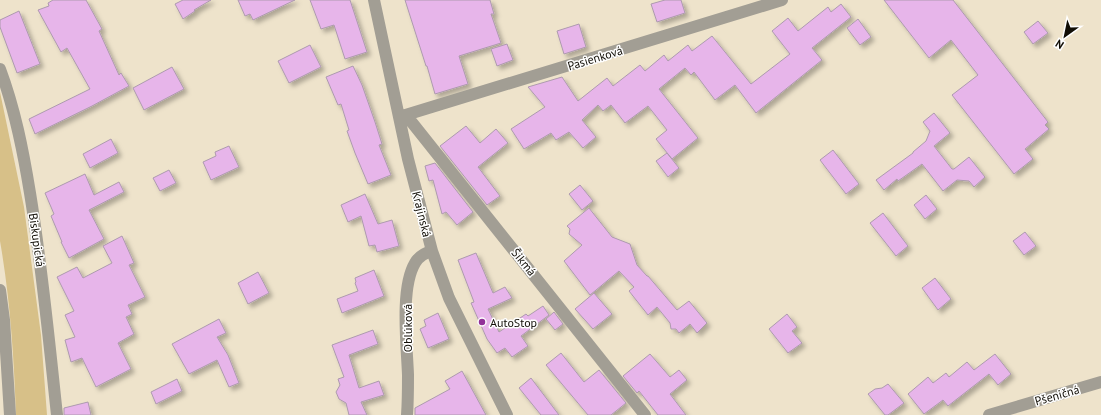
<svg xmlns="http://www.w3.org/2000/svg" width="1101" height="415" font-family="'PT Sans',sans-serif">
<style>
.green{fill:#d7c088}
.building{fill:#e7b5ea;stroke:#ad9aae;filter:url(#shadow)}
.lines{fill:none;stroke-linecap:round;stroke-linejoin:round}
.street{stroke:#a29e94;stroke-width:12}
.poi-dot{fill:#923199;stroke:#fff;stroke-width:1.5}
.labels{text-anchor:middle;dominant-baseline:central;stroke-width:3;stroke-linejoin:round;paint-order:stroke}
.street-label{font-size:12px;fill:#110e06;stroke:#fff}
.poi-label{font-size:12px;fill:#110e06;stroke:#fff;text-anchor:start}
</style>
<defs>
<filter id="shadow"><feDropShadow dx="3.5" dy="3.5" stdDeviation="2" flood-color="#0004"/></filter>
</defs>
<rect width="100%" height="100%" fill="#eee3cb"/>
<path class="green" d="M0,92L24,207L41,335L47,415H16C14,357 10,298 0,241Z"/>
<path class="building" d="M53,0H86L102,29L99,31L119,75L121,73L129,86L92,106L35,134L29,119L90,89L67,48L61,52L38,10L49,6L48,3Z
M183,0H211L194,10L195,11L183,19L175,4Z
M238,0H295L253,20L250,14L245,16Z
M310,0H350L367,52L345,59L334,25L321,29Z
M405,0H490L494,14H491L501,43L459,56L468,84L435,94L427,66H426Z
M665,0H681L685,13L657,22L651,4Z
M884,0H953L1048,122L1045,125L1049,129L1025,149L1033,159L1014,174L952,95L978,75L951,40L929,58Z
M841,4L851,17L812,48L822,60L756,113L735,85L715,100L694,72L691,75L685,68L659,89L698,138L672,159L656,139L667,130L648,106L625,123L611,105L603,111L598,105L582,120L596,137L583,148L569,132L556,140L551,133L524,149L511,129L545,107L528,87L562,77L578,101L607,78L613,86L640,65L645,71L664,55L668,61L688,45L692,51L712,36L751,84L790,54L772,31L788,18L798,31L828,7L831,12Z
M19,11L40,64L17,73L0,27V20Z
M858,19L871,37L860,45L847,28Z
M1038,21L1048,33L1033,44L1024,32Z
M579,24L586,47L564,54L557,31Z
M507,44L513,60L497,66L491,49Z
M310,45L321,67L289,83L278,61Z
M353,66L362,85L375,122L382,144L379,145L391,175L368,184L355,153L347,131L349,130L341,104L338,105L326,77Z
M172,67L184,89L144,110L133,88Z
M934,113L950,133L934,146L952,169H954L969,157L985,177L974,187L969,181L957,180L943,191L922,164L898,181L897,179L884,190L876,180L913,153V152L926,141L930,131L923,122Z
M466,126L480,143L496,129L508,143L478,167L500,196L487,205L440,146Z
M111,139L118,153L90,168L83,154Z
M229,146L239,167L211,180L203,162L216,156L215,152Z
M833,150L859,184L846,194L820,160Z
M667,153L679,168L668,177L656,161Z
M435,163L473,212L457,225L446,212L442,214L433,180L429,181L425,166Z
M169,170L176,183L160,191L153,178Z
M85,174L94,195L119,182L124,192L89,210L104,239L69,258L61,242H62L51,216L54,214L45,193Z
M580,185L593,201L582,210L569,194Z
M365,194L378,224L392,220L399,246L377,252L375,245L369,246L361,216L348,222L341,205Z
M926,195L937,209L925,219L914,205Z
M589,208L612,237L630,244L637,265L647,276H648L677,310L689,301L707,323L697,333L690,324L679,333L676,329H671L670,323L657,307L648,315L629,291L634,287L619,271L590,295L564,261L582,245L569,234L570,229L567,226Z
M883,213L908,246L896,256L870,223Z
M1025,232L1036,246L1024,255L1013,241Z
M122,236L134,263L129,265L145,297L128,305L132,314L126,317L134,334L118,343L131,369L96,387L82,358L71,362L65,340L75,337L65,315L74,311L57,277L77,267L83,278L112,263L103,246Z
M476,253L493,293L505,287L512,298L488,309L499,332L526,314L528,316L543,306L549,315L521,336L528,346L512,357L505,348L497,353L487,339L471,303L474,302L458,260Z
M374,270L384,296L342,313L337,299L358,291L355,283L356,282L355,278Z
M258,272L269,293L248,304L238,283Z
M935,278L951,299L938,310L922,288Z
M594,293L612,314L593,329L575,309Z
M554,312L563,324L555,330L546,319Z
M438,313L449,339L428,348L420,329L426,326L424,320Z
M787,314L797,327L792,331L802,343L788,353L769,329Z
M219,319L226,333L217,337L228,355L239,383L229,387L217,360L189,374L172,344Z
M373,330L378,344L349,355L359,388L379,381L384,395L361,402L367,415H349L346,403L339,399L336,392L340,385L338,379L344,377L332,345Z
M561,353L584,382L599,370L626,403L611,415H588L546,365Z
M650,354L670,377L679,370L687,380L670,394L686,415H658L639,391L637,393L623,376Z
M995,354L1011,374L998,385L989,374L948,406L943,400L924,414L908,394L928,377L933,383L946,373L949,377L967,362L974,370Z
M462,371L486,415H415V408L450,389L445,381Z
M531,378L559,415H541L519,388Z
M177,379L182,391L156,404L151,392Z
M888,384L904,403L888,415H885L868,394L875,389L882,388Z
M88,402L91,415H64V408Z"/>
<g class="lines">
<path class="street" d="M374,0L408,159L432,251L449,298L507,415
M0,69C15,109 23,150 30,193C42,266 49,341 57,415
M406,115L645,415
M399,117L782,0
M0,290L4,320L10,415
M407,415C408,402 408,388 408,375C407,346 400,288 415,263C419,256 424,253 432,251
M989,415L1101,382"/>
</g>
<circle class="poi-dot" cx="482" cy="322" r="4"/>
<g class="labels">
<g class="street-label">
<text transform="translate(595 58) rotate(-17)">Pasienková</text>
<text transform="translate(422 214) rotate(76)">Krajinská</text>
<text transform="translate(37 240) rotate(82)">Biskupická</text>
<text transform="translate(524 262) rotate(51)">Šikmá</text>
<text transform="translate(407 328) rotate(-90)">Oblúková</text>
<text transform="translate(1057 395) rotate(-16)">Pšeničná</text>
</g>
<g class="poi-label">
<text x="490" y="322">AutoStop</text>
</g>
</g>
<g transform="translate(1065 36) rotate(213)" stroke="#ffffff" stroke-width="3" paint-order="stroke">
<path d="M0-3L7 15L0 10L-7 15Z" fill="#110e06"/>
<text y="-6" font-size="11" font-weight="bold" text-anchor="middle" fill="#110e06">N</text>
</g>
</svg>
